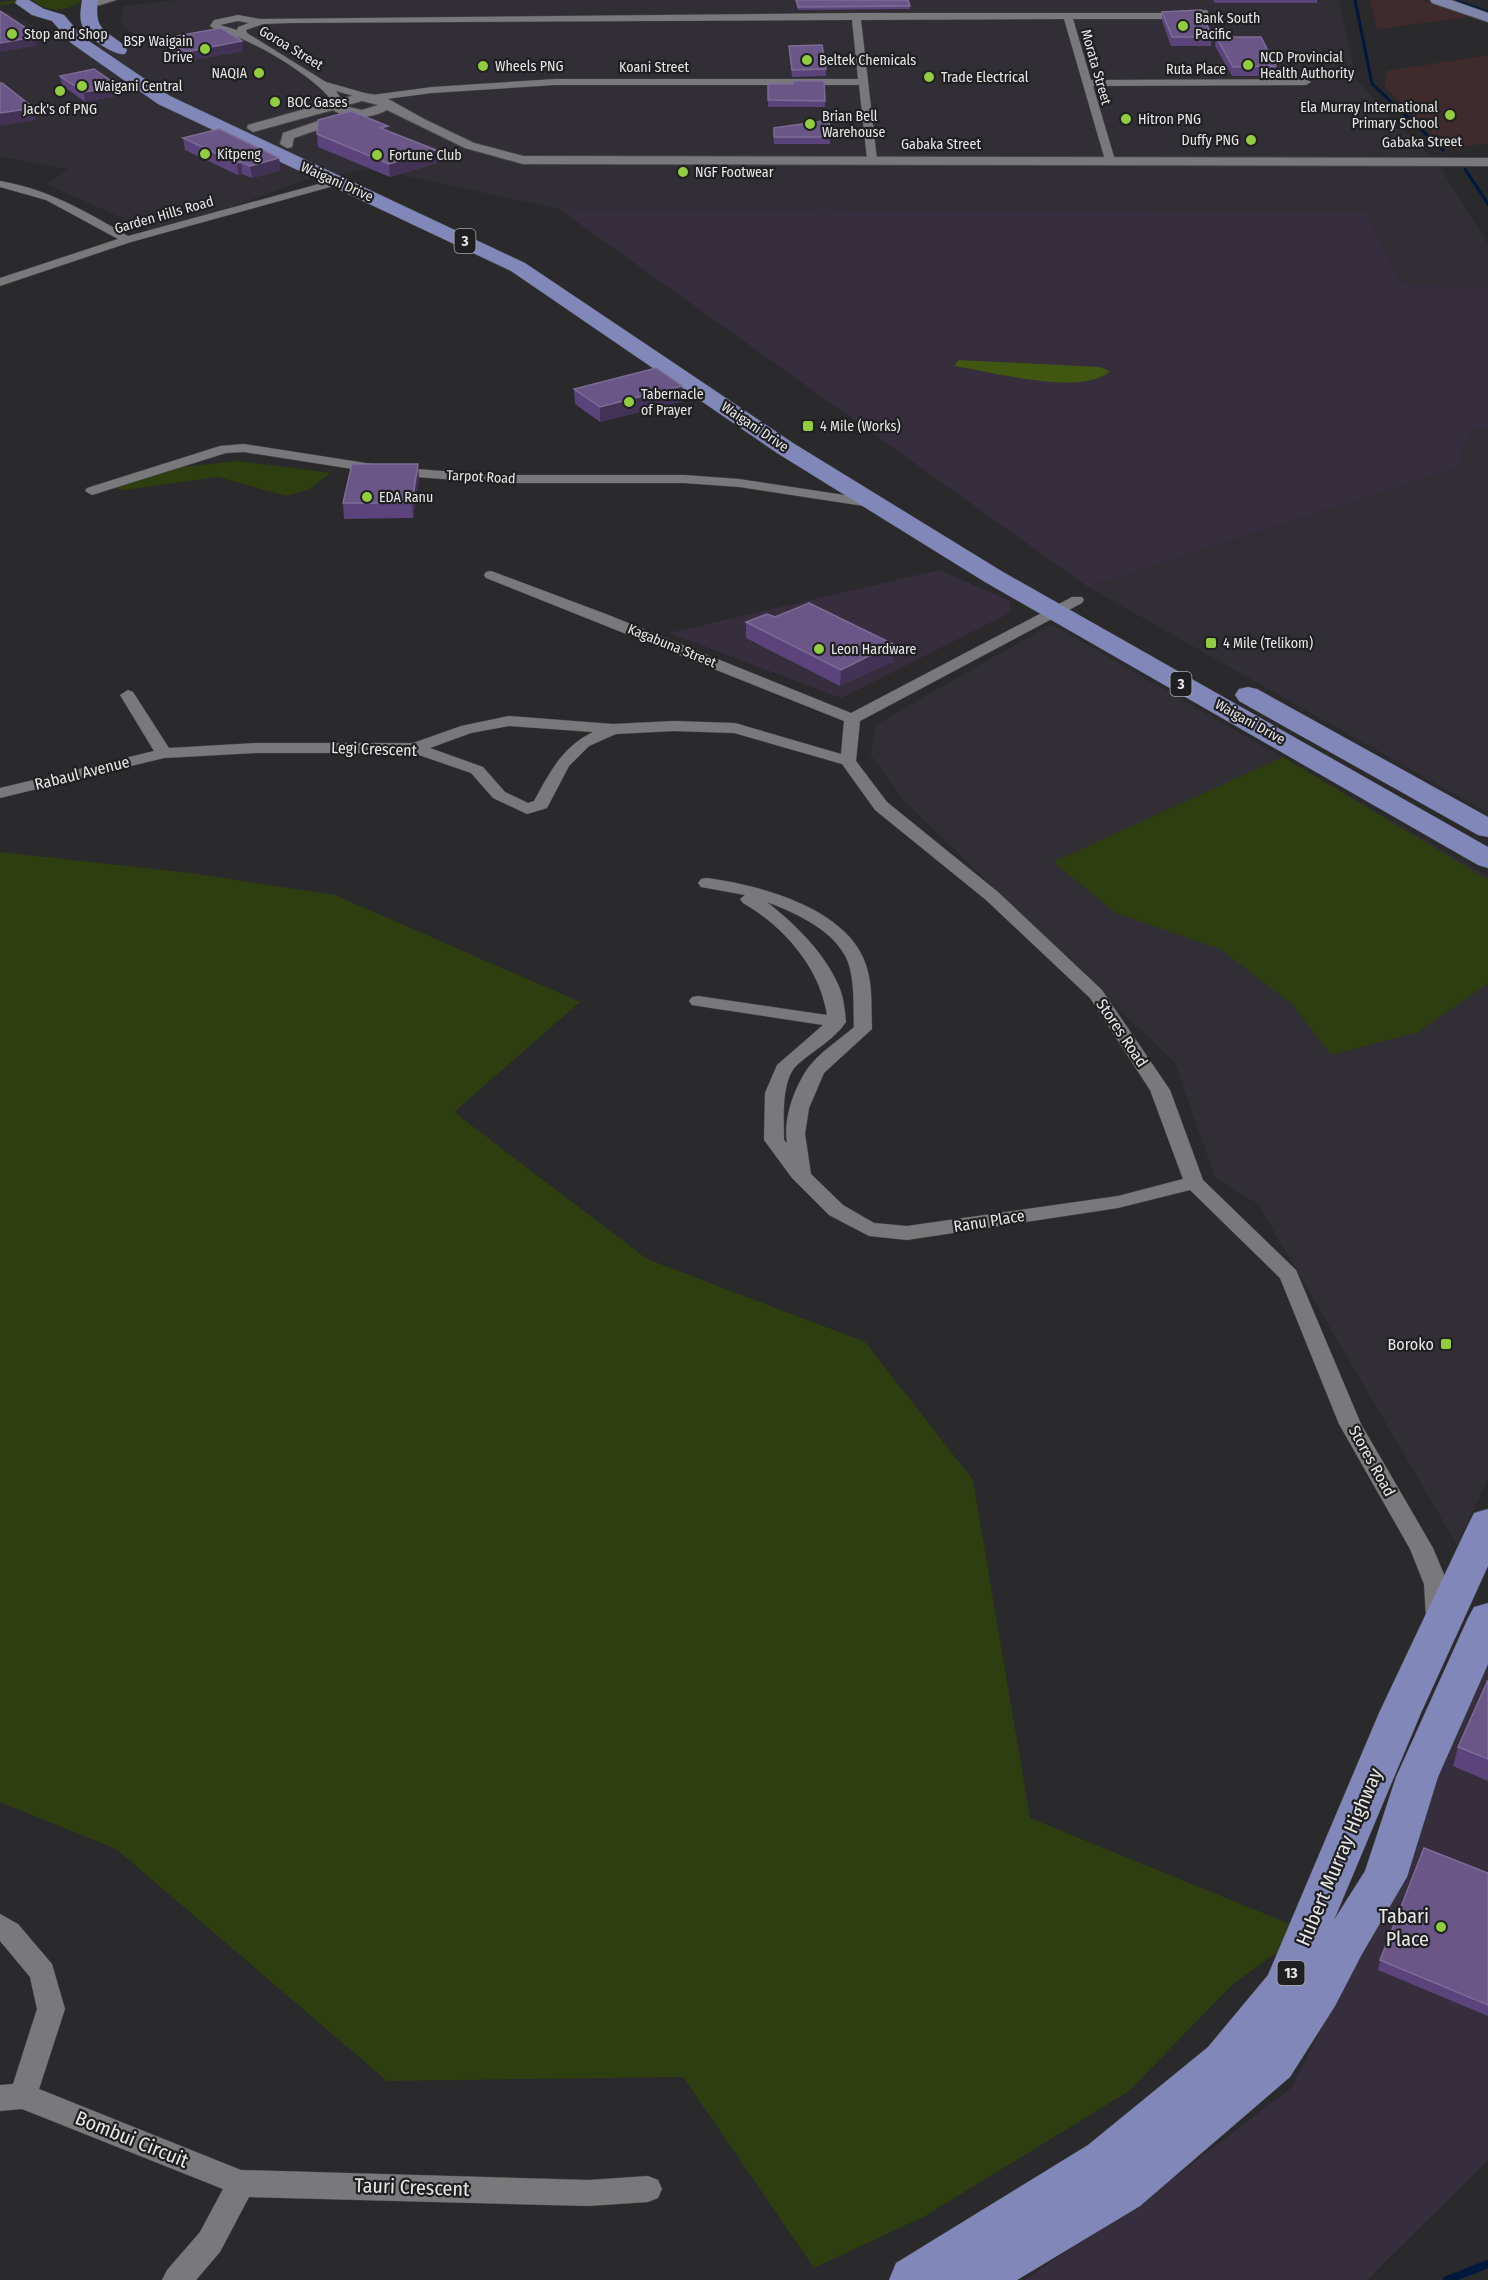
<svg xmlns="http://www.w3.org/2000/svg" width="1488" height="2280" font-family="'Fira Sans Condensed',sans-serif">
<style>
.commercial{fill:#362d3d}
.built{fill:#312e36}
.education{fill:#3f2b2d}
.green{fill:#2e3e11}
.forest{fill:#415711}
.lines{fill:none;stroke-linecap:round;stroke-linejoin:round}
.stream-far1{stroke:#00183d;stroke-width:3}
.stream{stroke:#00183d;stroke-width:8}
.minor-casing{stroke:#454547;stroke-width:1}
.tertiary-casing{stroke:#454547;stroke-width:2}
.primary-casing{stroke:#454547;stroke-width:2}
.trunk-casing{stroke:#454547;stroke-width:1}
.minor{fill:#79787a;fill-rule:evenodd}
.tertiary{fill:#79787a;fill-rule:evenodd}
.primary{fill:#7f84a9;fill-rule:evenodd}
.trunk{fill:#8188b9;fill-rule:evenodd}
.wall{fill:#5b447b}
.shaded-wall{fill:#413256}
.building{fill:#6a5687;stroke:#7d6c96;stroke-width:1.5}
.poi-dot{fill:#91cd3f;stroke:#201f22;stroke-width:2}
.labels{text-anchor:middle;dominant-baseline:central;stroke-width:4.5;stroke-linejoin:round;paint-order:stroke}
.far-poi-label{font-size:14px;fill:#e7e7e8;stroke:#201f22;text-anchor:start}
.far-street-label{font-size:14px;fill:#e7e7e8;stroke:#201f22}
.shield{fill:#201f22;stroke:#ababad;stroke-width:1.5}
.shield-label{font-size:15px;font-weight:bold;fill:#e7e7e8}
.street-label{font-size:16px;fill:#e7e7e8;stroke:#201f22}
.poi-label{font-size:16px;fill:#e7e7e8;stroke:#201f22;text-anchor:end}
.near-street-label{font-size:20px;fill:#e7e7e8;stroke:#201f22}
.near-poi-label{font-size:20px;fill:#e7e7e8;stroke:#201f22;text-anchor:end}
</style>
<rect width="100%" height="100%" fill="#2a292b"/>
<path class="commercial" d="M559,209L1367,212L1403,285L1488,286V430L1470,429L1458,468L1088,587Z
M939,570L1010,601V613L841,698L669,633Z
M1488,1661V2160L1367,2280H1024L1154,2193L1291,2088L1363,1948Z"/>
<path class="built" d="M177,0H1339L1357,81L1440,167L1488,244V286L1403,285L1367,212L559,209L406,176L389,166L308,179L157,234L46,184L68,169L0,157V13L7,12L79,49L138,38L120,23L123,6Z
M1470,429L1488,430V813L1088,587L1458,468Z
M1051,624L1488,876V1479L1457,1545L1258,1204L1215,1178L1175,1063L904,801L870,754L877,724Z"/>
<path class="education" d="M1370,0H1421L1471,17L1377,29Z
M1488,55V143L1446,149L1385,87L1387,71Z"/>
<path class="green" d="M16,0H82C70,12 45,13 33,0L0,6V2Z
M238,461L331,473L308,490L286,496L218,477L124,490L113,488L181,467Z
M1283,757L1488,880V983L1418,1032L1331,1055L1292,1004L1220,949L1116,913L1053,862Z
M0,852L190,873L335,895L580,1002L454,1112L647,1259L865,1342L973,1480L1030,1818L1307,1931L1233,1984L1129,2091L925,2216L814,2268L683,2077L387,2081L116,1849L0,1802Z"/>
<path class="forest" d="M959,360L1080,366L1099,367L1110,371C1084,397 988,371 954,366Z"/>
<g class="lines">
<path class="stream-far1" d="M1355,0L1372,84L1443,150
M1453,0L1488,12
M1465,169L1488,204"/>
<path class="stream" d="M1447,2280L1488,2264"/>
<g class="minor-casing">
<path id="minor" d="M1205,10L1208,11V15L1182,19H1073L1091,80L1306,79L1311,82L1306,85L1093,86L1115,160L1110,163L1105,160L1064,19L861,20L877,159L872,162L867,159L859,85H555L432,93L371,101L336,91L344,103L339,106L335,105C319,80 268,50 240,38C230,33 219,34 210,26L214,20L238,15L260,19L856,13H1182ZM852,20L858,79H555L432,87L372,95L326,82L247,33L246,30L263,24L289,23ZM238,21L249,23L238,27L237,30L220,25Z
M337,179L341,180V184L131,242L0,286V278L118,239L46,200L0,187V181C48,189 87,212 128,236Z
M244,444L391,467L494,475H684L739,479L877,500L884,504L877,508L739,487L684,483H494L391,475L244,452L226,453L92,495L85,491L87,488L220,446Z
M491,571L606,614L851,713L1072,597H1082L1084,600L1082,603L860,721L856,761L887,802L998,892L1102,990L1170,1090L1203,1180L1296,1270L1361,1424L1433,1548L1448,1584L1450,1617L1446,1623L1438,1626L1430,1623L1426,1617L1424,1584L1410,1549L1339,1424L1280,1278L1190,1190L1118,1208L907,1240L869,1236L829,1215L792,1178L767,1144L764,1140L765,1093L777,1065L823,1025L698,1006L692,1005L689,1001L692,997L698,996L827,1015C820,967 783,926 743,903L740,899L745,895L701,887L698,883L701,879L707,878C759,885 848,908 866,965C873,985 871,1008 872,1029L824,1073L809,1108L805,1134L811,1174L843,1205L874,1223L907,1226L1118,1196L1183,1179L1150,1090L1090,998L986,900L875,810L842,764L734,733L674,731L616,734L589,746L569,766L547,808L527,814L493,798L471,773L413,753H256L164,758L0,798V788L154,751L120,695L128,690L133,692L169,748L256,743H413L461,726L509,716L613,724L674,721L735,723L841,754L844,721L486,578L484,575L486,572ZM509,726L593,732C562,747 550,772 534,801L528,803L505,792L483,767L430,748L471,733ZM767,902C796,913 836,931 848,962C855,983 853,1006 854,1027C839,1040 819,1053 808,1068C794,1088 783,1119 787,1143L784,1140C784,1119 781,1082 796,1066C812,1051 834,1040 846,1022C845,1011 844,1000 840,989C827,955 795,924 767,902Z
M0,1914L18,1924L52,1964L65,2009L39,2089L241,2170L588,2180L648,2176L658,2180L662,2189L658,2198L648,2202L588,2206L249,2197L220,2252L196,2280H162L167,2270L200,2232L223,2189L22,2109L0,2111V2085L13,2084L37,2009L30,1977L0,1941Z"/>
</g>
<g class="tertiary-casing">
<path id="tertiary" d="M96,0H116L90,8L84,5Z
M362,93L383,96L424,119L474,143L523,156L1488,158V166L523,164L465,148L387,110C370,119 349,120 333,110L253,132L247,128L248,125ZM362,101L378,105L362,110L344,106Z
M318,121L323,122L324,125L323,128L294,138L292,147L287,148L280,144L283,133Z"/>
</g>
<g class="primary-casing">
<path id="primary" d="M1430,0H1451L1488,13V22L1432,3Z"/>
</g>
<g class="trunk-casing">
<path id="trunk" d="M17,0H29L44,9L64,15L83,37L170,96L525,263L793,443L1003,572L1488,847V868L1478,865L985,582L777,453L511,271L158,104L71,43L52,21L32,15L15,3Z
M82,0H98C94,30 104,29 125,46L127,50L125,54C113,56 86,36 82,25C79,16 81,9 82,0Z
M1248,687L1257,689L1488,817V837L1478,835L1239,701L1235,695L1239,689Z
M1488,1509V1566L1421,1713L1334,1920L1365,1871L1396,1777L1468,1618L1474,1607L1488,1603V1664L1438,1777L1407,1877L1362,1954L1335,2006L1290,2077L1140,2206L1017,2280H889L896,2263L1088,2145L1208,2047L1268,1975L1379,1713L1469,1523L1474,1513Z"/>
</g>
<use href="#minor" class="minor"/>
<use href="#tertiary" class="tertiary"/>
<use href="#primary" class="primary"/>
<use href="#trunk" class="trunk"/>
</g>
<path class="wall" d="M796,0H908L910,9L798,10Z
M1213,0H1317V3H1215Z
M1162,12L1212,37L1211,46H1171L1162,21Z
M1216,37L1276,66L1275,76H1232L1215,46Z
M166,38L243,51L187,61L167,47Z
M789,46L826,69V76L792,77Z
M60,76L119,86L120,95L85,102L62,85Z
M768,84L825,101V107H768Z
M774,128L830,137V144H774Z
M388,131L436,150L437,163L390,177L318,147L317,134Z
M183,138L281,170L252,178L242,174L238,175L185,150Z
M574,389L683,401L600,422L575,404Z
M419,479L413,518L344,519L343,503Z
M746,622L893,661L840,686L746,638Z
M1488,1680V1781L1453,1766L1458,1747Z
M1488,1873V2016L1378,1970L1380,1960Z"/>
<path class="shaded-wall" d="M35,34L37,43H35L36,46L0,52V43Z
M242,41L243,51L187,61L186,52Z
M119,86L120,95L85,102L84,92Z
M34,108L36,120L0,126V113Z
M388,126L389,139L380,128Z
M436,150L437,163L390,177L389,164Z
M279,158L281,170L252,178L250,166Z
M241,162L242,174L238,175L237,163Z
M682,386L683,401L600,422V407Z
M418,464L419,479L413,518L412,503Z
M893,644V661L840,686L841,670Z"/>
<path class="building" d="M796,0H908L910,6L798,7Z
M1201,10L1212,37H1172L1162,12Z
M0,11L35,34H31L34,37L0,43Z
M221,28L242,41L186,52L166,38Z
M1216,37H1261L1276,66L1233,67Z
M822,45L826,69L792,70L789,46Z
M94,69L119,86L84,92L60,76Z
M793,81H824L825,101L768,100V84H793Z
M0,83H2L34,108L0,113Z
M351,111L388,126L380,128L436,150L389,164L317,134L318,120Z
M829,120L830,137H774V128Z
M219,129L279,158L250,166L241,162L237,163L183,138Z
M656,368L682,386L600,407L574,389Z
M352,464H418L412,503H343Z
M809,603L893,644L841,670L746,622L767,614L775,617Z
M1488,1680V1759L1458,1747Z
M1424,1848L1488,1873V2005L1380,1960Z"/>
<g class="poi-dot">
<circle cx="1183" cy="26" r="6"/>
<circle cx="12" cy="34" r="6"/>
<circle cx="205" cy="49" r="6"/>
<circle cx="807" cy="60" r="6"/>
<circle cx="1248" cy="65" r="6"/>
<circle cx="483" cy="66" r="6"/>
<circle cx="259" cy="73" r="6"/>
<circle cx="929" cy="77" r="6"/>
<circle cx="82" cy="86" r="6"/>
<circle cx="60" cy="91" r="6"/>
<circle cx="275" cy="102" r="6"/>
<circle cx="1450" cy="115" r="6"/>
<circle cx="1126" cy="119" r="6"/>
<circle cx="810" cy="124" r="6"/>
<circle cx="1251" cy="140" r="6"/>
<circle cx="205" cy="154" r="6"/>
<circle cx="377" cy="155" r="6"/>
<circle cx="683" cy="172" r="6"/>
<circle cx="629" cy="402" r="6"/>
<rect x="802" y="420" width="12" height="12" rx="3"/>
<circle cx="367" cy="497" r="6"/>
<rect x="1205" y="637" width="12" height="12" rx="3"/>
<circle cx="819" cy="649" r="6"/>
<rect x="1440" y="1338" width="12" height="12" rx="3"/>
<circle cx="1441" cy="1927" r="6"/>
</g>
<g class="labels">
<g class="far-poi-label">
<text x="1195" y="18">Bank South<tspan x="1195" dy="16">Pacific</tspan></text>
<text x="24" y="34">Stop and Shop</text>
<text x="193" y="41" text-anchor="end">BSP Waigain<tspan x="193" dy="16">Drive</tspan></text>
<text x="1260" y="57">NCD Provincial<tspan x="1260" dy="16">Health Authority</tspan></text>
<text x="819" y="60">Beltek Chemicals</text>
<text x="495" y="66">Wheels PNG</text>
<text x="247" y="73" text-anchor="end">NAQIA</text>
<text x="941" y="77">Trade Electrical</text>
<text x="94" y="86">Waigani Central</text>
<text x="287" y="102">BOC Gases</text>
<text x="1438" y="107" text-anchor="end">Ela Murray International<tspan x="1438" dy="16">Primary School</tspan></text>
<text x="60" y="109" text-anchor="middle">Jack's of PNG</text>
<text x="822" y="116">Brian Bell<tspan x="822" dy="16">Warehouse</tspan></text>
<text x="1138" y="119">Hitron PNG</text>
<text x="1239" y="140" text-anchor="end">Duffy PNG</text>
<text x="217" y="154">Kitpeng</text>
<text x="389" y="155">Fortune Club</text>
<text x="695" y="172">NGF Footwear</text>
<text x="641" y="394">Tabernacle<tspan x="641" dy="16">of Prayer</tspan></text>
<text x="820" y="426">4 Mile (Works)</text>
<text x="379" y="497">EDA Ranu</text>
<text x="1223" y="643">4 Mile (Telikom)</text>
<text x="831" y="649">Leon Hardware</text>
</g>
<g class="far-street-label">
<text transform="translate(291 48) rotate(31)">Goroa Street</text>
<text x="654" y="67">Koani Street</text>
<text transform="translate(1096 67) rotate(74)">Morata Street</text>
<text x="1196" y="69">Ruta Place</text>
<text transform="translate(1422 142) rotate(-1)">Gabaka Street</text>
<text x="941" y="144">Gabaka Street</text>
<text transform="translate(337 182) rotate(24)">Waigani Drive</text>
<text transform="translate(164 215) rotate(-16)">Garden Hills Road</text>
<text transform="translate(755 427) rotate(34)">Waigani Drive</text>
<text transform="translate(481 477) rotate(3)">Tarpot Road</text>
<text transform="translate(672 646) rotate(22)">Kagabuna Street</text>
<text transform="translate(1250 722) rotate(29)">Waigani Drive</text>
</g>
<g class="shield">
<rect x="454.5" y="229" width="21" height="24" rx="4.5"/>
<rect x="1170.5" y="672" width="21" height="24" rx="4.5"/>
<rect x="1277.5" y="1961" width="27" height="24" rx="4.5"/>
</g>
<g class="shield-label">
<text x="465" y="241">3</text>
<text x="1181" y="684">3</text>
<text x="1291" y="1973">13</text>
</g>
<g class="street-label">
<text transform="translate(374 749) rotate(2)">Legi Crescent</text>
<text transform="translate(82 773) rotate(-14)">Rabaul Avenue</text>
<text transform="translate(1122 1033) rotate(56)">Stores Road</text>
<text transform="translate(989 1221) rotate(-9)">Ranu Place</text>
<text transform="translate(1372 1461) rotate(61)">Stores Road</text>
</g>
<g class="poi-label">
<text x="1434" y="1344">Boroko</text>
</g>
<g class="near-street-label">
<text transform="translate(1339 1857) rotate(-67)">Hubert Murray Highway</text>
<text transform="translate(132 2139) rotate(22)">Bombui Circuit</text>
<text transform="translate(412 2187) rotate(2)">Tauri Crescent</text>
</g>
<g class="near-poi-label">
<text x="1429" y="1916">Tabari<tspan x="1429" dy="23">Place</tspan></text>
</g>
</g>
</svg>
